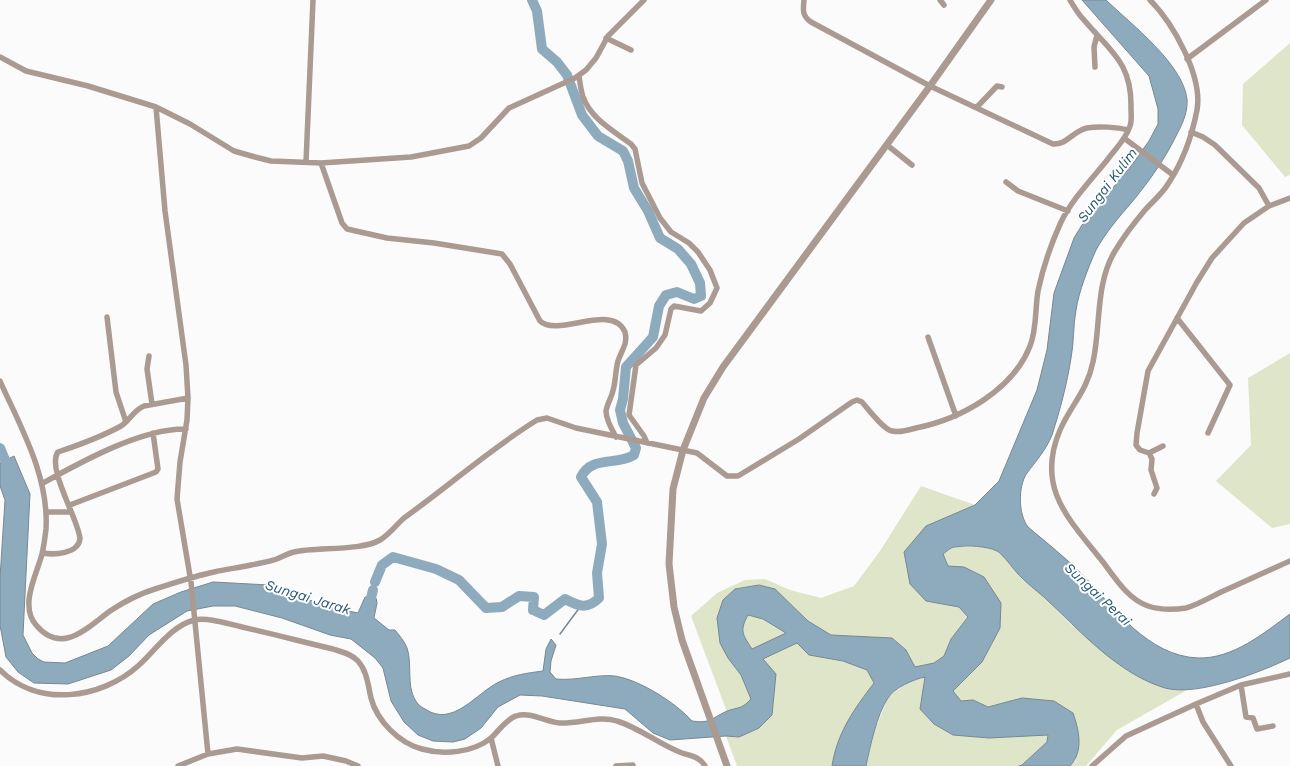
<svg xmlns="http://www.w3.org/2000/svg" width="1290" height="766" font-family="'Work Sans',sans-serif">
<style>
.green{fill:#dfe5c9}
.water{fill:#8eabbe;stroke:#788892;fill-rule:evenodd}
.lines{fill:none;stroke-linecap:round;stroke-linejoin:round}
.stream{stroke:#788892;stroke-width:1.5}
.river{stroke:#8eabbe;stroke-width:10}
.minor{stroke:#aa9a92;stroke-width:5.5}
.tertiary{stroke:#aa9a92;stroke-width:7}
.labels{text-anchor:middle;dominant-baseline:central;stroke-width:4;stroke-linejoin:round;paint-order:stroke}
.water-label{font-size:14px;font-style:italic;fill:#245773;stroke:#fff}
</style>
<rect width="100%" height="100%" fill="#fbfbfb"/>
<path class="green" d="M1290,43V175L1285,177L1242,125L1243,84Z
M1290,353V524L1272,528L1216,481L1251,445L1248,378Z
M921,486L975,505L926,526V601L959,607L968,617L951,639L944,656L934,663L915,667L906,650L892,638L831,635L808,621L775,589L759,585L728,658L741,675L751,699L744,707L727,712L691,616L717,593L745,580L765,579L790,590L821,598L854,586L880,551Z
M954,547H983L999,552L1022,579L1040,593L1068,622L1103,651L1135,674L1165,688L1187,690L1117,730L1086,766H1070L1076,760L1022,698L988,707L973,700L961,701L953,691L982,662L964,567L948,566L942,554Z
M747,615L763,619L786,633L752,650C743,635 739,631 747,615Z
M797,643L809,655L843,661L867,670L874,683C854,709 837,733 832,766H737L726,736L739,737L759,728L763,660Z
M925,677L920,709L1029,735H1048V742L1022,765L1019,766H866L873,735L888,697L913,679Z"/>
<path class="water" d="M1082,0H1106C1131,24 1183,64 1187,99C1188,111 1183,123 1177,134C1165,159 1150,180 1132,202C1119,217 1106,232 1096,250C1088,268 1079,291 1076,310C1073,326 1074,343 1071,358C1067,384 1060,410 1052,435C1046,450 1036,461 1027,473C1018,486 1018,514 1028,527C1047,543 1066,558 1083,575C1114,608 1148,656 1198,658C1233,659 1264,633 1290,614V658C1261,672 1197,697 1165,688C1118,674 1079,630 1045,598C1037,591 1029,585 1022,578C1015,572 1004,555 997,551C986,546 968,545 955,547C951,547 946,552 943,554L948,566L964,567L984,577L1001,603L1000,628L982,662L953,691L961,701L973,700L988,707L1022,698L1054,701L1073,713C1079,730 1084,751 1070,766H1019L1022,765L1047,742L1048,735L989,738L953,735L934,724L920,709L925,677C914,679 894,688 888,698C877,714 870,747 866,766H832C837,733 854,709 874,683L867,670L843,661L809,655L797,643L763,659L776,674L772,715L759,728L739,737L726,736L670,740L653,733L625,709L542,696L520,695L498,707L481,728L465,739L453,742L433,741L418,735L404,722L391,701L383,668L375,658L351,639L330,635L282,618L235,606H213L187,611L149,635L129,656L111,670L68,684L34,683L18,672L6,657L0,625V578L5,500L0,486V463L14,456L30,494L23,635L32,653L38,659L44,662L65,663L108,646L153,604L181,592L213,582L269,585L329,607L358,613L365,597L376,598L377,603L374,618L389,630H395C399,635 405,642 407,648C413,666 405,688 418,704C420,706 423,708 425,709C453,728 476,693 499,682C513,675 527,673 543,671L546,649L551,639L556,645L551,661L550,672L556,679C576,681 596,674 615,676C640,680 676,703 692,721C710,724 712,718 727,711C739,707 742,709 751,699L741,675L728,658L720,643L717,618L723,600L735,589L759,585L775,589L808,621L831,635L892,638L906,650L915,667L934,663L944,656L951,639L968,617L959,607L926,601L910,584L904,552L926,526L975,505L999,481L1037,390L1047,350L1054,293L1074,238L1082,225L1131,166L1149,141L1158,124V109L1149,76ZM748,615L763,619L786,633L752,649C743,635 739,631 748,615Z"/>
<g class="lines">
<path class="stream" d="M560,634L580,607"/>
<path class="river" d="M0,448L10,472
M375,582L382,565L393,557L436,569L459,580L486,608L502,607L519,596L534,597L533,610L544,615L565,599C578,606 587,610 599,598L597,573L602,544L597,502L581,477C592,455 616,466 634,455L636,448L623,423L620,410L623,399L626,367L653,337L659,306L666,295L677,292L694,299L701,296L700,283L691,264L678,249L660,238L648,211L634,188L628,161L623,151L598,136L582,115L567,75L557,62L542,49L537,11L532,0
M368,610L373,590"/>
<path class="minor" d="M804,0C803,10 802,16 811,22L930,86L1053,144C1067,145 1073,131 1087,128C1098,126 1117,127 1128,130
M940,0L944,5
M1150,0C1173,23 1203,76 1197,110C1192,136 1182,163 1168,184C1162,194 1153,201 1145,210C1134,223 1124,236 1115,251C1095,284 1101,326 1093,362C1087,391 1071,405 1060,430C1035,489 1070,520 1103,562C1115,578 1128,599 1148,606C1160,610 1173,610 1186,608C1197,605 1209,598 1221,592C1244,582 1267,571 1290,561
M606,38L631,50
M0,57L26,71L88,86L156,107L190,124L234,151L255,157L271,161L321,163L411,157L469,146L481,138L509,108L575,78L586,70L596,58L608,36L644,0
M1187,59L1266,0
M1095,67L1094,47L1097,35
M579,76C580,83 581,91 583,97C591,119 614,131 631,144L635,149L642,183L660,218L671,232L689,243L698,252L710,270L717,288L710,303L701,311L674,306L671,309L665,335L656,348L636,365L629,415L644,436L647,443
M156,107L165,211L186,365L188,398L187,420L180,462L177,499L191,582L208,754
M977,107L997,86L1002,87
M1191,132L1203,137L1215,145L1259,188L1269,206
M1124,138L1173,175
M887,145L912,165
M306,162L313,0
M321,163L342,223L347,229L387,238L434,243L502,254L510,264L540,321C558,338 612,302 625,332C626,336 626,340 625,344C623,350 620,355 618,361C615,372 616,383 612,394C610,400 607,405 606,411C606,420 612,430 616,437
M1006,182L1018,191L1068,211
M107,317L116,392L126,422
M1177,318L1230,385L1208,433
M928,337L956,416
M149,356L147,369L152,404
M0,381C21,428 49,476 46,529C45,537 44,546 42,554C37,574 19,605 36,625C62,656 88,627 110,611C125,601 141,593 158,588C177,582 195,576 214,572C226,569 238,568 251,565C260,563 270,562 279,558C284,556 289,553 294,552C317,547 361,551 380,540C389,535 396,525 404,518C449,486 490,449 537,420L547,418L576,428L697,453L727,476H738L799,439L852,402L857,400L862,402C869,410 883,429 892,431C900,433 909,430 916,428C961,419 1013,390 1030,346C1037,329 1035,308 1038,291C1043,267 1051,244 1061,222C1073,198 1092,179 1108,159C1116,148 1126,139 1130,126C1132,121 1131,113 1131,108C1132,62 1110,51 1084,20C1078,14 1074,7 1070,0
M1163,446L1149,453L1140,450L1136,445L1137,433L1148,371L1197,282L1212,258L1244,223L1269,206L1290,198
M1149,453L1152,459L1151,470L1157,488L1154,494
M43,483C81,462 142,428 186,429
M70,505L156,472L158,469L153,433
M46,512H70
M43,553C54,555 78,554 80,539C79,520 46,468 58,452C79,445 101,437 121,426C130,420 134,410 144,406L188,398
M0,670C38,708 101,699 138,666C155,651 171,626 194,620C209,617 228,624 242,627C273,634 303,642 333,649C342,652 352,654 358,661C367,671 368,685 371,698C377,721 399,743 422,749C443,755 473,753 491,738C499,731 506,719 516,716C531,711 545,722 560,723C579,724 599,715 617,721C640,728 660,745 682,753C691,756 700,757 705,766
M1241,685L1246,717L1253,718L1257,729L1273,726
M1196,704L1203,722L1231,766
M491,738L498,766
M178,766L208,754L237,749L302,758L323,756L346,761L358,766
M616,766L633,765
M1092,766L1126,736L1196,704L1241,685L1290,674"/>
<path class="tertiary" d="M727,766L682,640L674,607L669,564L673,489L683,450L704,398L723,367L930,86L991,0"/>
</g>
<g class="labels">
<g class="water-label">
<text transform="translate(1107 185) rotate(-53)">Sungai Kulim</text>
<text transform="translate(1098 594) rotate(43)">Sungai Perai</text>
<text transform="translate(308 597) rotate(17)">Sungai Jarak</text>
</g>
</g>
</svg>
